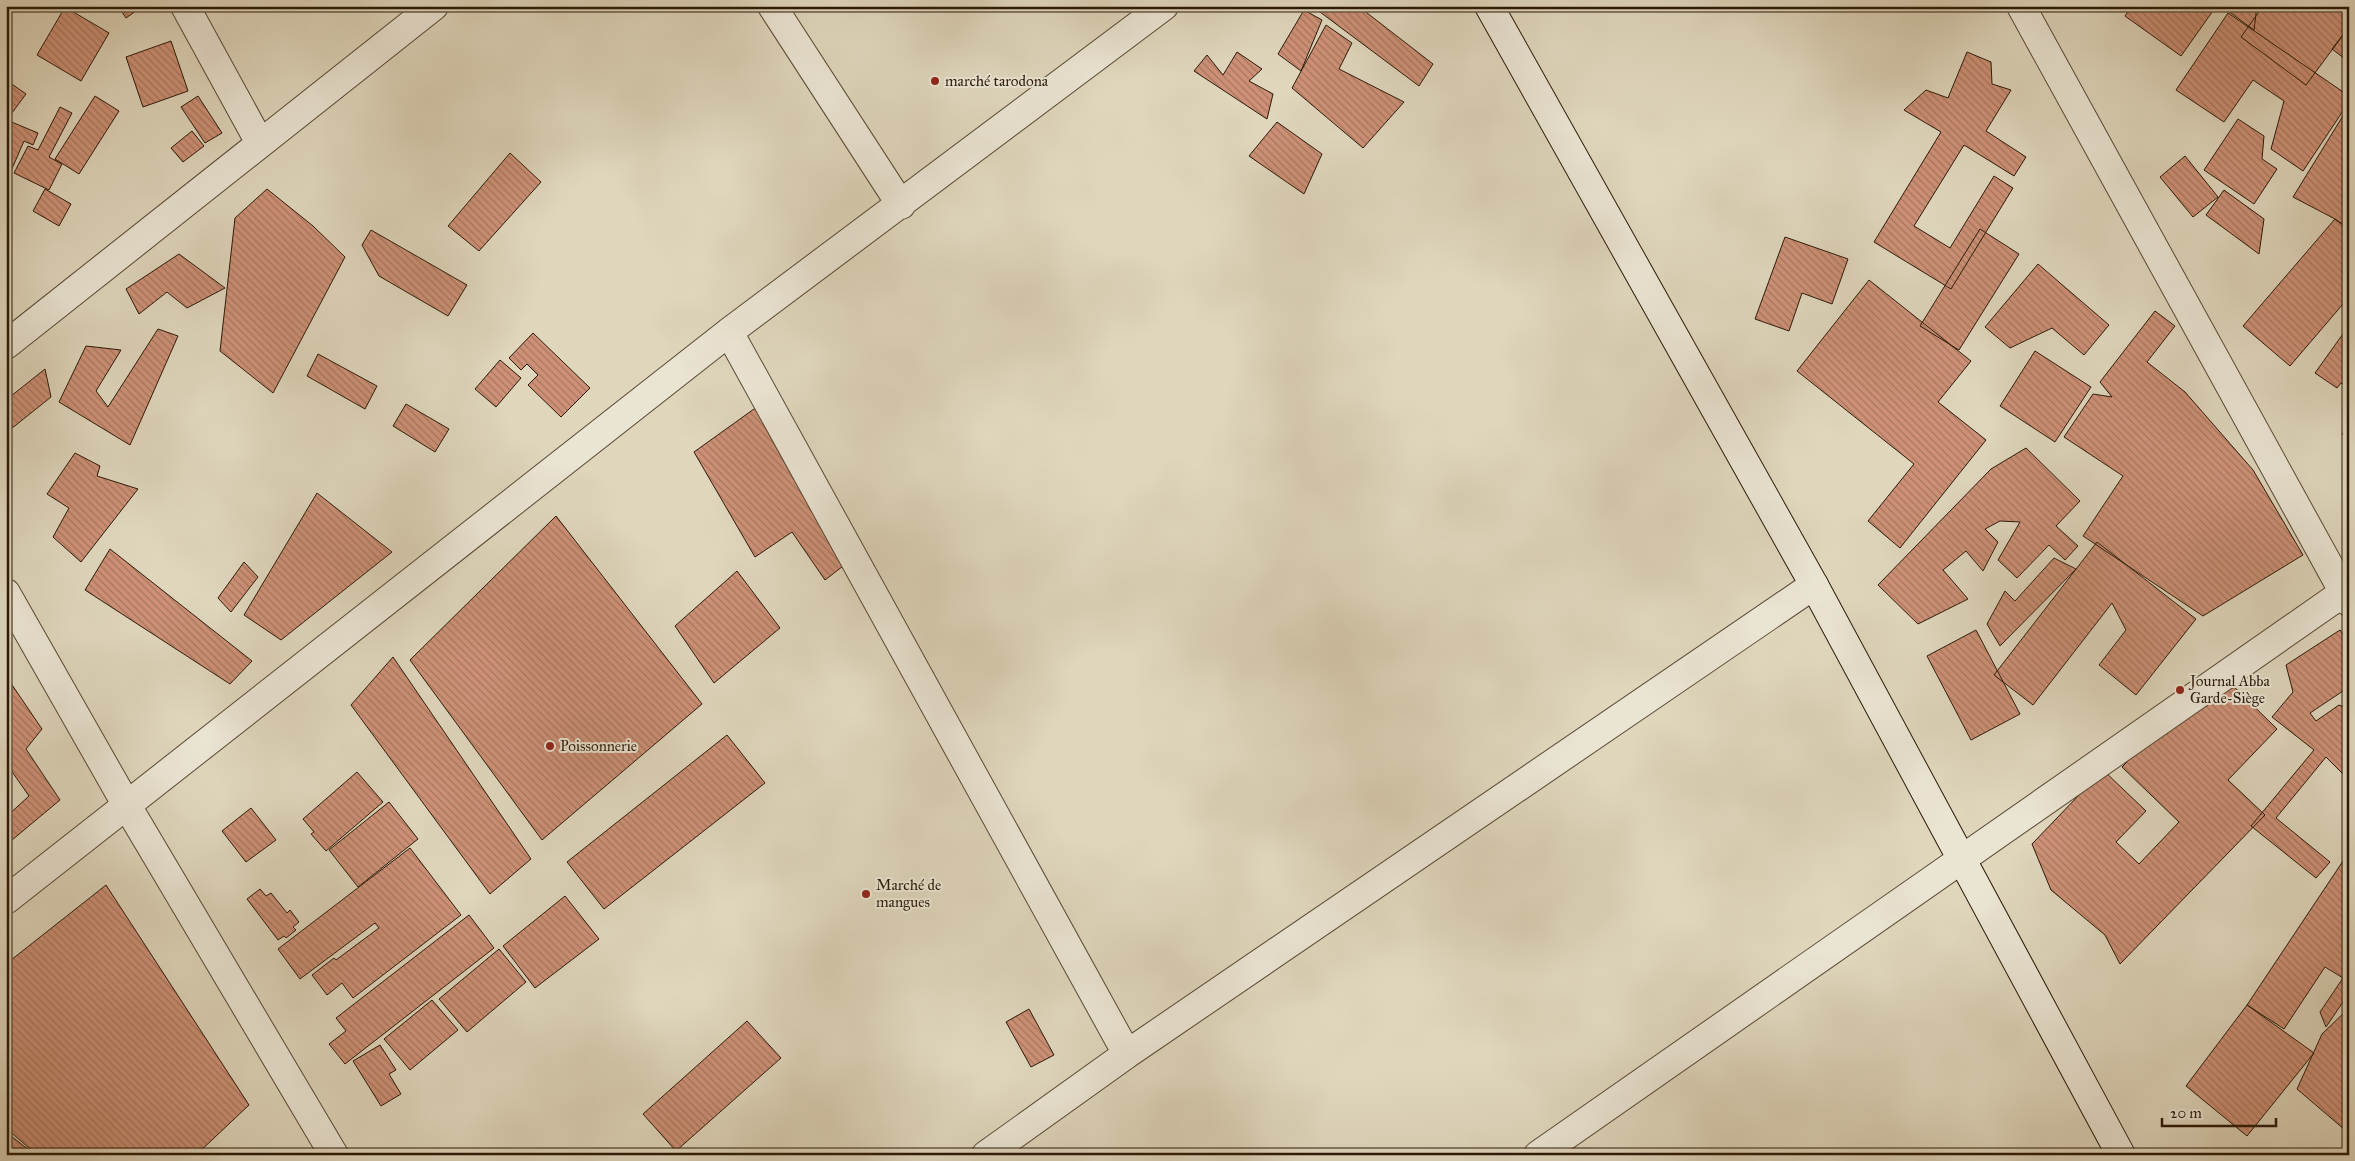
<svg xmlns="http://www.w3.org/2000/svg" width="2355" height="1161" font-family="'IM FELL Great Primer',serif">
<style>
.building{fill:url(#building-back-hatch);stroke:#2b1907}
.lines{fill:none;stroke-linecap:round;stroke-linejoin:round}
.street-casing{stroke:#584834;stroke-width:30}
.secondary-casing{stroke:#2b1907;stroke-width:30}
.street{stroke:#eae4d3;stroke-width:28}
.secondary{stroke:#eae4d3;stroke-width:28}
.poi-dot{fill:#8f2418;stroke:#eae4d3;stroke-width:2}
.labels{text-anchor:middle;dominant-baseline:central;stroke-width:4;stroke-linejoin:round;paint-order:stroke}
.poi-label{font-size:15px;fill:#2b1907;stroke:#eae4d3;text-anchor:start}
</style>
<defs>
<pattern id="building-back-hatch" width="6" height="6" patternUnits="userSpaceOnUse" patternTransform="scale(1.25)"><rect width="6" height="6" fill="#ce9177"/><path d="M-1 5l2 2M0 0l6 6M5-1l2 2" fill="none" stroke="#a77660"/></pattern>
</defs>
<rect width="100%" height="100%" fill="#dfd6bc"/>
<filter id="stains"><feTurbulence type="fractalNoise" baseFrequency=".004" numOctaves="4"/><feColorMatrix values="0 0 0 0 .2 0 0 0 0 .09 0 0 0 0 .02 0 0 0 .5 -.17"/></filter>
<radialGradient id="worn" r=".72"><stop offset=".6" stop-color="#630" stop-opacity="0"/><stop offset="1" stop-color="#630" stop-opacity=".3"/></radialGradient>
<path class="building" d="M118,6H143L126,18Z
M1312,6H1358L1433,64L1419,86Z
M2132,6H2213L2215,8L2181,56L2125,16Z
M2221,6H2257L2254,30Z
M2263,6H2349V27L2306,85L2241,37Z
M65,7L109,33L81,81L37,55Z
M1304,10L1322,20L1301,71L1278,54Z
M2228,13L2349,96V102L2303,171L2271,149L2284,101L2253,80L2224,122L2176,90Z
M1326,25L1352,43L1339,69L1404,102L1363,148L1292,88Z
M2349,27V62L2332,49Z
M171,41L188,91L143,107L126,57Z
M1237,52L1262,69L1249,81L1273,94L1267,119L1194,71L1207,55L1223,75Z
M1967,52L1991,62L1992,84L2011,90L1986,131L2026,157L2014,176L1964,145L1914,226L1950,248L1994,176L2013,188L1951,289L1874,242L1941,132L1904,110L1926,90L1948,98Z
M6,80L26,94L6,121Z
M95,96L119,111L79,174L55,159Z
M198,96L222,133L205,143L181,107Z
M2349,106V228L2335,219L2293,197Z
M60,107L72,113L49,157L62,164L49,190L14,173L28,146L38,150Z
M2238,119L2264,136L2262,159L2277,169L2254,204L2204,170Z
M9,121L38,133L33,145L24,141L11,171L6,169V128Z
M1277,122L1322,154L1304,194L1249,156Z
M192,131L204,146L183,162L171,148Z
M510,153L541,182L479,251L448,226Z
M2185,156L2218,197L2193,217L2160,177Z
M45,189L71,204L59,226L33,211Z
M267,189L313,226L345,257L273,393L220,351L235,218Z
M2224,190L2264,219L2259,254L2206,215Z
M2335,219L2349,230V297L2290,366L2243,326Z
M1980,229L2019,254L1959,350L1920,326Z
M371,230L467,285L448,316L379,276L362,245Z
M1785,237L1848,259L1832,304L1802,293L1789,331L1755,319Z
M179,254L225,288L187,308L167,292L139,314L126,289Z
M2038,264L2109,325L2084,355L2052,328L2010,348L1985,327Z
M1869,280L1971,361L1938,402L1986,440L1900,548L1868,521L1914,464L1797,371Z
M2155,311L2175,326L2147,362L2185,392L2253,470L2303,555L2203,616L2083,536L2123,476L2064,437L2093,394L2112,397L2100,382Z
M158,329L178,336L130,445L59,402L86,346L121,350L96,391L108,407Z
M2345,331L2349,333V388L2341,383L2337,388L2315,373Z
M533,333L590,388L561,417L528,385L538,375L527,364L521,370L509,358Z
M2035,351L2091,387L2055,442L2000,406Z
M318,354L377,386L365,409L307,376Z
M500,360L521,378L496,407L475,389Z
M45,369L51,397L6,433V400Z
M406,404L449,429L435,452L393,426Z
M761,404L847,563L825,580L792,532L755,557L694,452Z
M2349,424V439L2342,434Z
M2026,448L2080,501L2056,526L2078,546L2065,560L2049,545L2017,578L1998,560L2020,522L2000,521L1985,529L1998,542L1983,571L1966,551L1943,570L1968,599L1918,624L1878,585L1991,469Z
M75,453L100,466L97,476L138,489L81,562L53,537L69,508L47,494Z
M317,493L392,552L281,640L244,615Z
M556,516L702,704L542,840L410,660Z
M2097,542L2196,619L2136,695L2099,665L2126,630L2112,603L2033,705L1994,675Z
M110,549L252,661L230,684L85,590Z
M2054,558L2076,569L2000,646L1987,624L2005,591L2015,601Z
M244,562L258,577L231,612L218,598Z
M737,571L780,628L714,683L675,626Z
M1976,630L2020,714L1971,740L1927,656Z
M2340,630L2349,643V687L2310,713L2316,721L2339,705L2349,709V780L2326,757L2276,818L2330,862L2316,878L2251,826L2314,750L2272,717L2293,692L2286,665Z
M393,657L531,859L490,894L351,705Z
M2217,670L2277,729L2228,780L2265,815L2120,964L2105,935L2051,890L2032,844L2103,770L2146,811L2116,842L2139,864L2179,822L2122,767Z
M6,676L42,729L26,749L60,800L6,845V817L29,796L6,763Z
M727,735L765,783L604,909L567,862Z
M357,772L383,802L326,851L311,834L314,832L303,819Z
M389,802L418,839L358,887L329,850Z
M251,808L276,840L246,862L222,831Z
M410,848L461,915L353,998L342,983L327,995L312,975L334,958L336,960L379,928L375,923L300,979L278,949Z
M2349,852V993L2326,1027L2320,1012L2343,978L2325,967L2284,1029L2247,1005Z
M106,885L249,1105L196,1155H37L6,1128V964Z
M260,889L266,896L271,893L287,913L290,910L299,922L293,927L296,930L286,938L284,936L278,940L247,899Z
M565,896L599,939L535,988L503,946Z
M469,915L494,948L345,1064L329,1044L346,1031L336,1018Z
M499,949L526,982L467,1032L439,999Z
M432,1000L458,1030L410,1070L384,1039Z
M2247,1005L2314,1053L2247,1136L2186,1086Z
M2349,1008V1119L2345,1130L2297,1089L2322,1034Z
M1029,1009L1054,1055L1031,1067L1006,1022Z
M747,1021L781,1058L676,1151L643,1114Z
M380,1045L396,1070L389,1074L401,1094L381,1106L353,1061Z
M6,1132L34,1154V1155H6Z"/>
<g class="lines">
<g class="street-casing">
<path id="street" d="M185,6L260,143
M772,6L901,205
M2021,6L2349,602
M729,332L1127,1054
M6,345L434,6
M6,593L126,804L334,1155
M6,900L729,332L1164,6
M986,1155L1127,1054L1814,585
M1538,1155L2343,593"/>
</g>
<g class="secondary-casing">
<path id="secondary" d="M1489,6L1814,585L2121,1155"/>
</g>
<use href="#street" class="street"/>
<use href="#secondary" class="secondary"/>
</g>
<g class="poi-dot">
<circle cx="935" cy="81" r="5"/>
<circle cx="2180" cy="690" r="5"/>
<circle cx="550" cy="746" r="5"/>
<circle cx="866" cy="894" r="5"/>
</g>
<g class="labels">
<g class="poi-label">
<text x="945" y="81">marché tarodona</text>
<text x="2190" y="681">Journal Abba<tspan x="2190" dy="17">Garde-Siège</tspan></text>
<text x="560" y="746">Poissonnerie</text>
<text x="876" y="885">Marché de<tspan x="876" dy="17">mangues</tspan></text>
</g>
</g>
<rect width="2355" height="1161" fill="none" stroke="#dfd6bc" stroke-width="25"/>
<rect x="8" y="8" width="2340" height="1146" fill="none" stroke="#2b1907" stroke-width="2.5"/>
<rect x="12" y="12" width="2330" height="1136" fill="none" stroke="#2b1907"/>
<path d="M2162 1118v8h114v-8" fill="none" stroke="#2b1907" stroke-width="2.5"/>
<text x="2170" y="1118" font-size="15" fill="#2b1907" stroke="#eae4d3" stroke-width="4" paint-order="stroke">20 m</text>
<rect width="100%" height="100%" filter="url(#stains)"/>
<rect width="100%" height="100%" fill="url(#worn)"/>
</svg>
